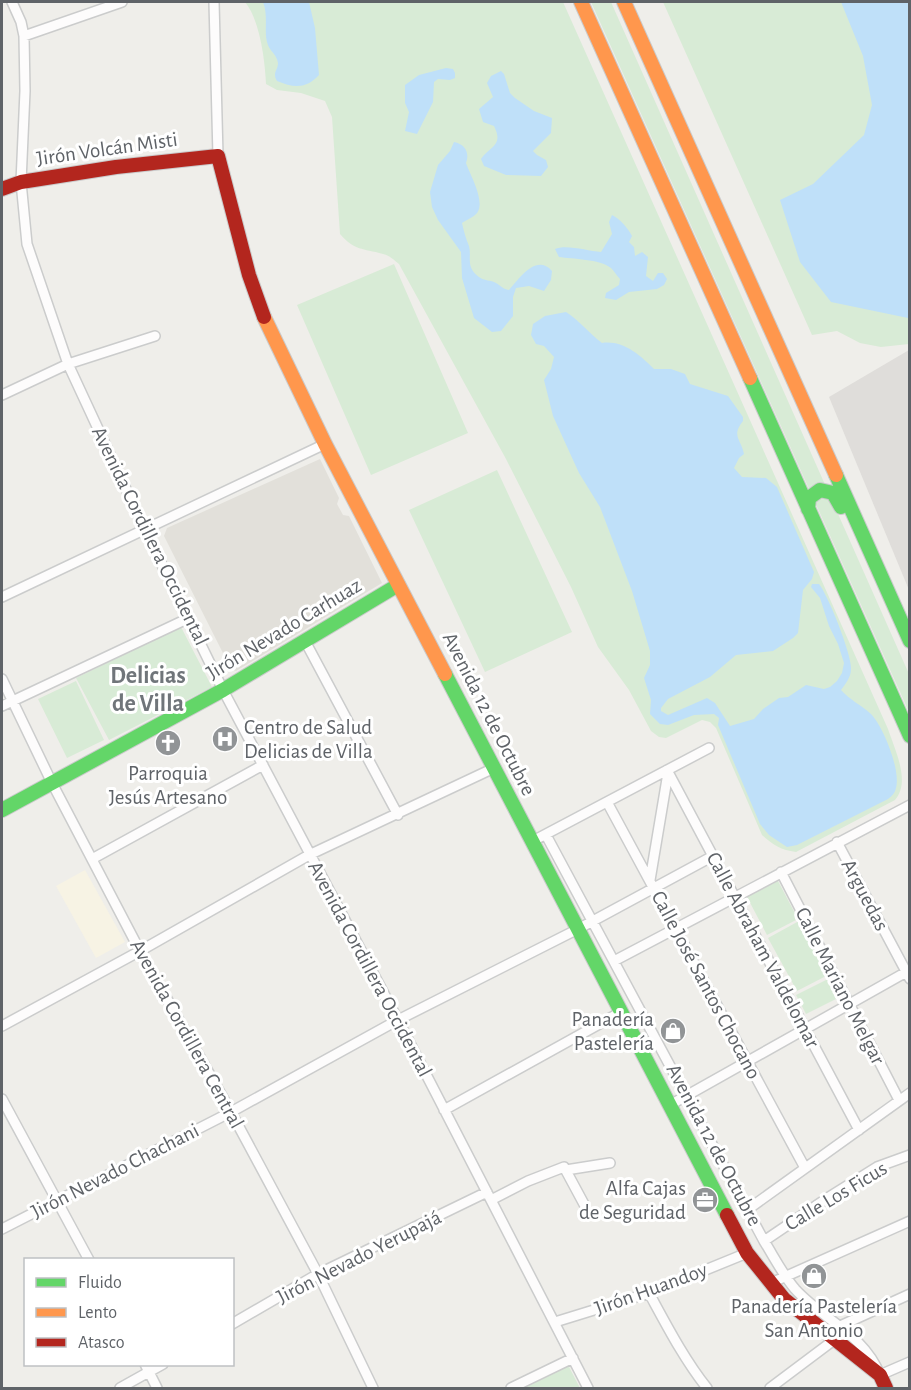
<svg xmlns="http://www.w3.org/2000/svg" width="911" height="1390" font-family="'Alegreya Sans',sans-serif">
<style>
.commercial{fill:#f7f3e4}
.industrial{fill:#dfddda}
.education{fill:#e2e0da}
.green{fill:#d8ebd6}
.water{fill:#bfe0f9}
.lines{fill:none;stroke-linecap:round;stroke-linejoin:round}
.street-casing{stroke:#cbcccc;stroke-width:12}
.fast-casing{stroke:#cacacb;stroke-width:16}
.slow-casing{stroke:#cacacb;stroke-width:16}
.jam-casing{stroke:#cacacb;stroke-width:16}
.street{stroke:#fdfcfc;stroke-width:9}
.fast{stroke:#63d668;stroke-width:14}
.slow{stroke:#ff974d;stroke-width:14}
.jam{stroke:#b3261e;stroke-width:14}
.labels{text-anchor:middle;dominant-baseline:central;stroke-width:6;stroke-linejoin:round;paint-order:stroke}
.street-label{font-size:21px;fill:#5f6368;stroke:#fff}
.poi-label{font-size:21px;fill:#5f6368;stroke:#fff}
.quarter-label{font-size:24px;font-weight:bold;fill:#70757a;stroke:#fff}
</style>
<rect width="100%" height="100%" fill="#efeeea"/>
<path class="commercial" d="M85,870L125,942L96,958L56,886Z"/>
<path class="industrial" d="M909,350V590L829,397Z"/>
<path class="education" d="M320,459L339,498L337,504L343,515L349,516L382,583L236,671L231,669L164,536L167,528Z"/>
<path class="green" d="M245,2H563L888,729C895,750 911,782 895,800L796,852C781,850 773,845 762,835L716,728L710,722L702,720L666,738L659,737L651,731L629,690L598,647L571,587L506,459L399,264C394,260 389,255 383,254C362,248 355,251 340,234L332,117L325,101L301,93L277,90L266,84C265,61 260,20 245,2Z
M591,2H611L909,674V712Z
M663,2H909V344L881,347L860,343L837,331L812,335Z
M394,264L468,433L371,475L297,305Z
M497,470L572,632L485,672L409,510Z
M181,627L212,687L109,740L76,678Z
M76,681L104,740L67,758L38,699Z
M778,881L798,919L767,935L747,897Z
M799,921L828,975L797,991L768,938Z
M830,978L840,997L806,1014L796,995Z
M568,1365L580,1388H520Z"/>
<path class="water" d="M263,2H309L315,28L319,75C306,89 294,88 277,81C272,73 278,70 278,63C277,55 270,51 268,45C263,33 269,17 263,2Z
M841,2H909L910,317L908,318L831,302L800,262L780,200L813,184L864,135L872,105L863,56Z
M446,68L453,69L455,73V78L450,80L438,79L434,82L433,102L417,134L405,131L409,112L405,103V85L419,75Z
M501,71L504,74L510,93L515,98L534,111L552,118L551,133L533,151L537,155L546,160L548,167L541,176L506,175L484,166L481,159C490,146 504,146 494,126L483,122L479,109L493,97L487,83L491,76Z
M454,142C465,144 470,153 466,163C470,175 488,205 475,215C472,218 466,220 462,223C464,232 466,239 469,246C472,257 465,267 479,277C484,281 491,280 496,283C501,286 503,289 509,290C519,279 536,253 552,271L551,280L544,291L529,286L516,288L513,297V316L501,331L492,332L474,318L462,278L461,252L438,220L432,207L430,192L438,165L450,151Z
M612,215C620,219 628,228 632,236L629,242L634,247L635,256L642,252L648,257L646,276L653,281L658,273H663L667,279L664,285L657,289L629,292L616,300L605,298L606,293L619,285L620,279C617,276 614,271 611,268C600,259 572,259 559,257L555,249C566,244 588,251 601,252L612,234L609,222Z
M566,312C580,321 589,333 602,343C623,340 640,355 654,369H671L685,374L690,384L728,396L743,417V421C731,436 741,439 744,454L739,458L734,468L742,477L766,478L777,487L814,572L812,579L803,590L798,633L793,638L773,651L736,655L710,677L668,699L661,708V711L668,715L707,698L715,703L730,726L754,719L763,709L779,698L788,697L806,685L824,689L830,687L837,681L842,673L844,663L838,644L829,626L820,598L811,587L812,584H819C828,595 852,655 851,669C851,677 846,683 841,690C850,700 861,705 871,714C883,726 901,770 896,788C895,793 892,796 888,799L797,845L787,847L769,835L760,824L718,725L719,718L714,714L694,715L668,725L660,724L650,714L651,700L644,678L650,665V651L632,591L600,507L579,473L553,416L544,380L551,369L554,357L544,346L536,344L531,335L533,324L545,316Z"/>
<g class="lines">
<g class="street-casing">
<path id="street" d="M12,2L21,22L24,36L25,91L21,182L27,244L68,364L145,530L223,690L398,1020L588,1388
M214,2L218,156
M24,36L122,2
M2,395L68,364L155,336
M2,597L325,444
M305,641L398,815
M2,679L52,783L140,951L231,1112L318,1274L373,1388
M2,706L189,618
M667,770L859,1130
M607,802L805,1168
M546,835L764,1241C774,1257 783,1275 795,1289C823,1320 863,1333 880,1375L910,1362
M531,842L709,748
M837,842L910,979
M92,859L263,765
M781,872L899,1100
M650,880L668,773
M614,961L910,805
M2,1026L140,951L309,855L494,768
M2,1099L89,1260
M670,1105L910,970
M444,1110L621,1012
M566,1170L610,1163
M491,1200L528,1181L564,1167L585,1206
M747,1210L910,1093
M2,1229L231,1112L398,1020L578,929L713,856
M764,1241L829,1197L877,1167L910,1155
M771,1283L910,1221
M649,1293C667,1326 684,1359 707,1388
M555,1322L649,1293L747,1253
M232,1324L318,1274L487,1192
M840,1326L910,1294
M145,1364L157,1388
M120,1388L163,1364
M511,1388L573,1358
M770,1388L834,1340"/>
</g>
<g class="fast-casing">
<path id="fast" d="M750,378L910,736
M836,475L910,641
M808,509L809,498L820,490L833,493L841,507
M445,674L727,1215
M2,810L223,690L398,585"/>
</g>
<g class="slow-casing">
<path id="slow" d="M581,2L750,378
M624,2L836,475
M264,317L325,444L445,674"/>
</g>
<g class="jam-casing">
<path id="jam" d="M2,189L21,182L116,167L218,156L249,275L264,317
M727,1215L747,1253L784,1299L880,1375L886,1388"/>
</g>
<use href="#street" class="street"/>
<use href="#fast" class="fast"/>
<use href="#slow" class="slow"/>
<use href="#jam" class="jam"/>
</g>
<defs>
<g id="hospital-disc" transform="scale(1.35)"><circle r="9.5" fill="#919496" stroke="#fff"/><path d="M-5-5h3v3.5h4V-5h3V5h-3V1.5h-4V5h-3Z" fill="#fff"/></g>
<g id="church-disc" transform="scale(1.35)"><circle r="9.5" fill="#919496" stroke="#fff"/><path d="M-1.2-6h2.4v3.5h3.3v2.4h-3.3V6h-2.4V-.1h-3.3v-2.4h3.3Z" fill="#fff"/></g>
<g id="shop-disc" transform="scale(1.35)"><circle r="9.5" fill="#919496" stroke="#fff"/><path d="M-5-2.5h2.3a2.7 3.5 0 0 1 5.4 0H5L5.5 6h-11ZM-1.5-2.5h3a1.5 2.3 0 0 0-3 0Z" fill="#fff"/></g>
<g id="office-disc" transform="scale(1.35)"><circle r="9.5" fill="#919496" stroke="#fff"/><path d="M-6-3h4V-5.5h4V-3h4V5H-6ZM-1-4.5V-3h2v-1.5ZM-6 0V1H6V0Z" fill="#fff"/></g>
</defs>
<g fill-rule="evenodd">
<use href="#hospital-disc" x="225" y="739"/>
<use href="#church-disc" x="168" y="743"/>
<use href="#shop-disc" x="673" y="1031"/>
<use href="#office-disc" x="705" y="1200"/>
<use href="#shop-disc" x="814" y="1276"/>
</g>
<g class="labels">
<g class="street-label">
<text transform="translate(107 149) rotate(-8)">Jirón Volcán Misti</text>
<text transform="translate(150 536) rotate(64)">Avenida Cordillera Occidental</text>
<text transform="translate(284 629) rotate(-31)">Jirón Nevado Carhuaz</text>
<text transform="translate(489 714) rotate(63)">Avenida 12 de Octubre</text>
<text transform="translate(865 895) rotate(62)">Arguedas</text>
<text transform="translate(763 950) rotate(62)">Calle Abraham Valdelomar</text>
<text transform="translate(370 969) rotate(62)">Avenida Cordillera Occidental</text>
<text transform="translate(706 985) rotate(62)">Calle José Santos Chocano</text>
<text transform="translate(840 986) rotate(63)">Calle Mariano Melgar</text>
<text transform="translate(187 1034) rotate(61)">Avenida Cordillera Central</text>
<text transform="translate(714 1145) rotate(62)">Avenida 12 de Octubre</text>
<text transform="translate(115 1171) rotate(-27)">Jirón Nevado Chachani</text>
<text transform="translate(836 1196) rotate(-31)">Calle Los Ficus</text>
<text transform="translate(359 1257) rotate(-27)">Jirón Nevado Yerupajá</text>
<text transform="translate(651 1289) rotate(-20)">Jirón Huandoy</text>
</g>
<g class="poi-label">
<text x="244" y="727" text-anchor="start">Centro de Salud<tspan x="244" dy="24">Delicias de Villa</tspan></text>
<text x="168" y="773">Parroquia<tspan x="168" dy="24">Jesús Artesano</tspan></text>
<text x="654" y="1019" text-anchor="end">Panadería<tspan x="654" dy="24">Pastelería</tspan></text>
<text x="686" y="1188" text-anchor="end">Alfa Cajas<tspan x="686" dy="24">de Seguridad</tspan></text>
<text x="814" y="1306">Panadería Pastelería<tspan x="814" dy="24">San Antonio</tspan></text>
</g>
<g class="quarter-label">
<text x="148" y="676">Delicias<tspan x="148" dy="28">de Villa</tspan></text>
</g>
</g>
<rect width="911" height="1390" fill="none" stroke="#5f6368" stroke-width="6"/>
<rect x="24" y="1258" width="210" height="108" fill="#ffffff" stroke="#bfc1c3" stroke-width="1.5"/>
<rect x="36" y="1278" width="30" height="9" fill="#63d668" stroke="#bfc1c3" stroke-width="1.5"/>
<text x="78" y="1288" font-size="18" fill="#5f6368">Fluido</text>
<rect x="36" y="1308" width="30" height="9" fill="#ff974d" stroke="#bfc1c3" stroke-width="1.5"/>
<text x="78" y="1318" font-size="18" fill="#5f6368">Lento</text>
<rect x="36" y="1338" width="30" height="9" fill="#b3261e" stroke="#bfc1c3" stroke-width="1.5"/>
<text x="78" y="1348" font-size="18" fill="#5f6368">Atasco</text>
</svg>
